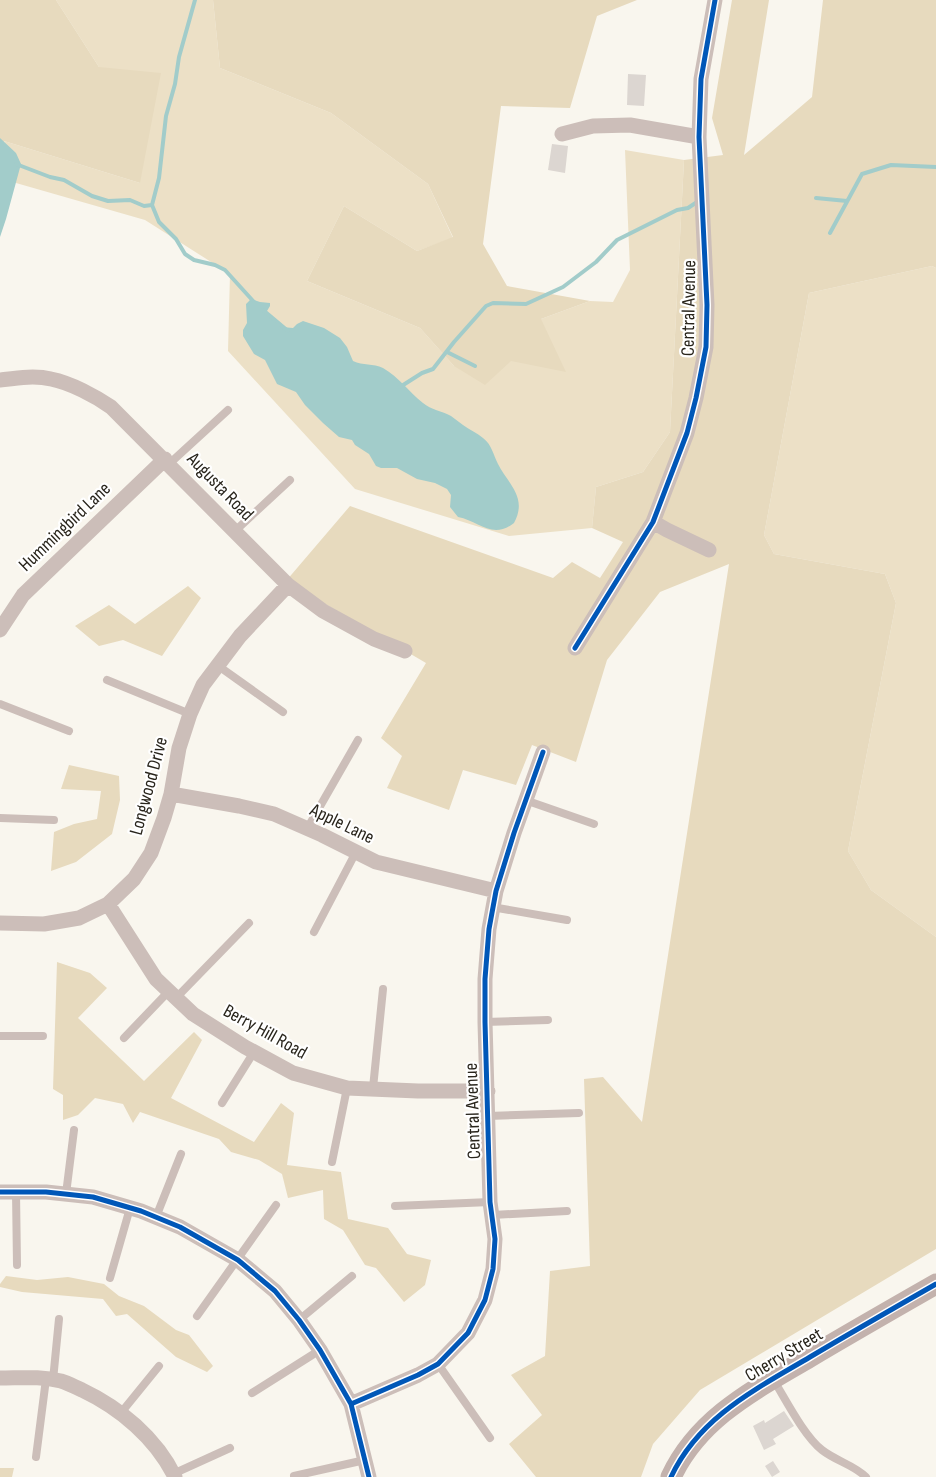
<svg xmlns="http://www.w3.org/2000/svg" width="936" height="1477" font-family="'Sofia Sans Condensed',sans-serif">
<style>
.green{fill:#ece0c6}
.forest{fill:#e7dabe}
.water{fill:#a2ccca}
.lines{fill:none;stroke-linecap:round;stroke-linejoin:round}
.stream{stroke:#a2ccca;stroke-width:4}
.building{fill:#dcd6d1}
.lane{stroke:#ccbeb9;stroke-width:8}
.street{stroke:#ccbeb9;stroke-width:15}
.secondary{stroke:#c3b2ad;stroke-width:21}
.cycleway-casing{stroke:#fff;stroke-width:8}
.cycleway{stroke:#0057b8;stroke-width:5}
.labels{text-anchor:middle;dominant-baseline:central;stroke-width:4.5;stroke-linejoin:round;paint-order:stroke}
.street-label{font-size:19px;fill:#29251c;stroke:#fff}
</style>
<rect width="100%" height="100%" fill="#f9f6ee"/>
<path class="green" d="M56,0H213L220,68L331,113L428,184L453,238L417,251L344,206L307,281L420,328L454,366L541,319L590,301L613,302L630,270L625,150L684,160L670,432L643,472L596,487L592,528L509,536L355,489L228,351L230,274L145,220L16,183L4,141L140,183L99,67Z
M932,266L936,268V937L871,890L848,851L896,603L885,574L774,554L764,535L809,293Z"/>
<path class="forest" d="M0,0H56L99,67L161,73L140,183L4,141L0,230Z
M213,0H637L597,16L570,108L501,106L483,244L507,286L590,301L541,319L566,372L511,361L485,385L454,366L420,328L307,281L344,206L417,251L453,237L428,184L331,113L220,68Z
M732,0H769L744,155L812,97L823,0H936V268L932,266L809,293L764,535L774,554L885,574L896,603L848,851L871,890L936,937V1249L700,1390L653,1444L641,1477H536L509,1444L542,1415L511,1375L545,1356L550,1271L590,1266L584,1079L603,1077L642,1122L729,564L660,592L607,660L576,762L532,745L516,785L463,770L449,810L387,788L402,756L381,738L426,663L286,581L350,506L553,578L572,562L600,578L623,542L592,528L596,487L643,472L670,432L684,160L723,155L712,118Z
M188,586L201,598L162,656L123,640L99,646L75,626L109,605L135,624Z
M69,765L119,776L120,800L112,834L76,862L51,871L54,832L74,824L97,819L101,791L61,789Z
M57,962L90,973L107,988L78,1018L144,1081L194,1032L202,1040L171,1098L254,1142L281,1103L294,1113L287,1165L341,1172L348,1219L388,1228L407,1254L431,1260L425,1285L404,1302L376,1268L365,1265L343,1230L324,1219L323,1190L288,1198L282,1174L259,1160L231,1152L219,1139L140,1112L133,1123L123,1104L95,1098L78,1115L63,1120V1095L53,1089Z
M6,1276L37,1280L68,1277L104,1284L119,1296L144,1306L176,1330L189,1335L213,1366L207,1372L176,1357L127,1314L116,1316L103,1299L22,1292L0,1287V1284Z
M0,1468H14L12,1477H0Z"/>
<path class="water" d="M0,138L16,153L21,164L6,219L0,237Z
M251,299L260,302L270,303V306L267,311V314L282,327L293,328L297,324L303,321L324,328L340,338L347,347L353,361C363,366 373,363 383,368C399,377 409,392 423,403C431,410 442,411 451,416C455,419 459,422 463,425C470,430 477,433 483,438C492,445 493,454 498,464C508,484 528,497 514,523C492,540 479,521 458,517L450,507L451,495L447,489L435,483L417,479L397,468H381L376,466L369,454L355,445L352,440L339,437L323,423L305,405L296,392L277,384L265,360L254,354L243,336V330L247,323L246,304Z"/>
<g class="lines">
<path class="stream" d="M195,0L179,57L175,84L166,116L159,178L152,205L159,222L176,239L185,254L194,260L215,265L225,270L254,302
M16,164L50,177L64,180L92,196L108,201L130,200L144,206L152,205
M816,198L847,201
M830,233L862,174L891,165L936,167
M263,310L288,331
M447,352L475,366
M400,387L422,373L433,369L454,342L486,306L493,303L526,304L563,287L596,262L617,240L677,210L688,208L697,202"/>
</g>
<path class="building" d="M628,74L646,75L644,106L627,105Z
M552,144L568,146L565,173L548,170Z
M784,1411L794,1426L773,1439L776,1444L764,1450L753,1426L764,1420L765,1423Z
M773,1461L780,1472L772,1477L765,1466Z"/>
<g class="lines">
<path class="lane" d="M169,464L228,410
M235,531L290,480
M217,665L283,712
M107,680L190,714
M0,704L69,731
M525,800L594,824
M0,818L54,820
M307,829L358,740
M492,907L567,920
M314,932L356,852
M176,998L249,923
M485,1022L548,1020
M0,1036H43
M124,1038L169,991
M373,1088L383,989
M222,1103L254,1052
M488,1116L579,1113
M332,1162L347,1088
M16,1192L17,1265
M66,1194L74,1130
M395,1206L490,1202
M493,1215L567,1211
M156,1217L181,1154
M110,1278L130,1208
M197,1316L276,1205
M299,1320L352,1276
M438,1364L490,1438
M773,1379C786,1400 804,1436 822,1450C836,1461 854,1465 866,1477
M53,1380L59,1319
M252,1393L320,1350
M120,1414L159,1366
M36,1457L46,1379
M173,1474L230,1448
M294,1476L365,1460"/>
<path class="street" d="M562,134L593,126L630,125L699,137
M0,380C16,378 35,375 51,379C71,383 95,396 111,407L288,585L323,611L374,639L405,651
M653,522L667,530L709,550
M0,630L23,595L165,459
M575,648L653,522L687,433L696,398L706,347L707,305L699,137L701,79L715,0
M171,794L239,806L274,814L322,835L376,862L496,891
M108,904L156,979L193,1014L245,1047L293,1073L347,1088L418,1091H488
M0,923L44,924L79,918L108,904L134,879L151,853L164,818L171,794L179,748L190,714L203,685L240,636L288,585
M0,1192H46L93,1197L141,1211L180,1227L238,1260L275,1291L299,1320L320,1350L351,1404L369,1477
M0,1378C21,1378 40,1376 61,1381C68,1383 75,1387 82,1390C120,1408 156,1438 175,1477
M351,1404L418,1375L438,1364L468,1333L485,1300L493,1269L495,1239L490,1202L485,1022V979L489,929L496,891L514,833L543,752"/>
<path class="secondary" d="M671,1477C699,1417 756,1389 810,1357C852,1332 894,1308 936,1284"/>
<g class="cycleway-casing">
<path id="cycleway" d="M575,648L653,522L687,433L696,398L706,347L707,305L699,137L701,79L715,0
M0,1192H46L93,1197L141,1211L180,1227L238,1260L275,1291L299,1320L320,1350L351,1404L369,1477
M351,1404L418,1375L438,1364L468,1333L485,1300L493,1269L495,1239L490,1202L485,1022V979L489,929L496,891L514,833L543,752
M671,1477C699,1417 756,1389 810,1357C852,1332 894,1308 936,1284"/>
</g>
<use href="#cycleway" class="cycleway"/>
</g>
<g class="labels">
<g class="street-label">
<text transform="translate(689 308) rotate(-89)">Central Avenue</text>
<text transform="translate(220 487) rotate(46)">Augusta Road</text>
<text transform="translate(65 527) rotate(-44)">Hummingbird Lane</text>
<text transform="translate(149 786) rotate(-75)">Longwood Drive</text>
<text transform="translate(342 824) rotate(26)">Apple Lane</text>
<text transform="translate(265 1032) rotate(29)">Berry Hill Road</text>
<text transform="translate(473 1111) rotate(-92)">Central Avenue</text>
<text transform="translate(784 1355) rotate(-31)">Cherry Street</text>
</g>
</g>
</svg>
